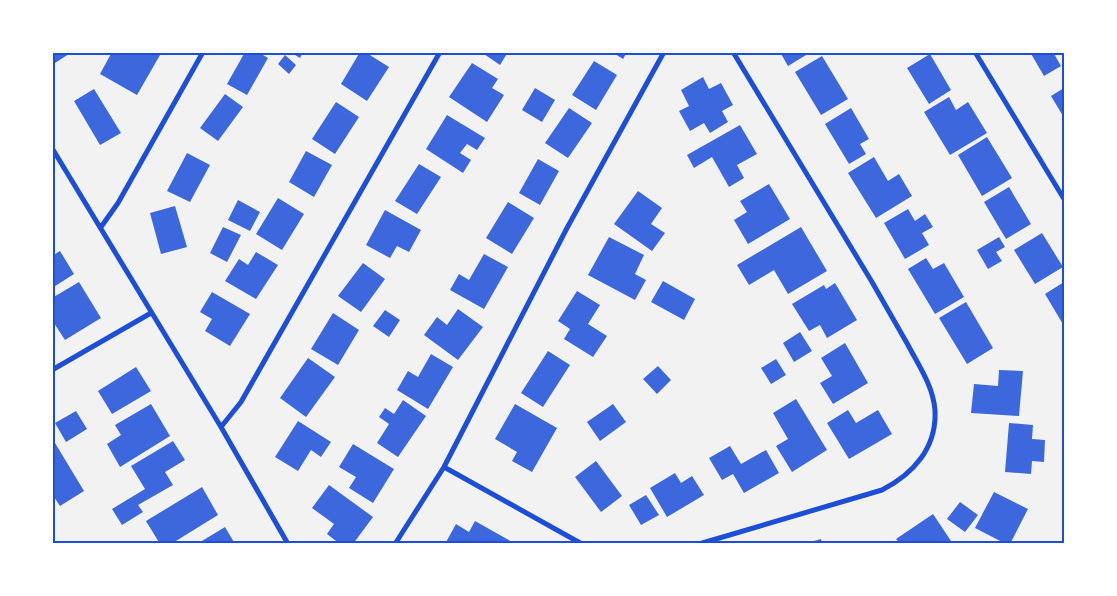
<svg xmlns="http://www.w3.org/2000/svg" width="1117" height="596" font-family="'Open Sans',sans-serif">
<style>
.building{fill:#3d67dc}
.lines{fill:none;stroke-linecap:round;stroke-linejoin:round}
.minor{stroke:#1d4ed8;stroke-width:5}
.neatline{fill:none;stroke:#1d4ed8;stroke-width:2}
</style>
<rect width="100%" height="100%" fill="#f2f2f2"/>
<path class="building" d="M52,52H72L55,63L52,60Z
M112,52H155L160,55L137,95L100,74Z
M245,52H258L268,58L247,95L227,84Z
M290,52H303L300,58Z
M360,52H365L389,67L367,101L341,84Z
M481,52H508L500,65Z
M612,52H627L623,59Z
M780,52H811L788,66Z
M1030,52H1053L1061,66L1044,76Z
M930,54L951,90L929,104L907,68Z
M285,55L296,65L289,74L278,64Z
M822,56L848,99L821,115L795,72Z
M594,61L617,75L596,110L572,95Z
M472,63L498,79L492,88L504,95L487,122L449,97Z
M703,77L709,89L721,83L733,105L722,111L728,122L710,133L704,123L690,131L679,111L689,106L681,90Z
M535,88L555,100L542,122L522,110Z
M1064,88V115L1063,116L1051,96Z
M94,89L121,133L100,145L74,101Z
M225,94L243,107L218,141L200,128Z
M949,97L956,110L968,102L987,133L950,155L924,112Z
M336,102L359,117L335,154L312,139Z
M569,108L592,123L568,158L545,143Z
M851,108L869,139L860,144L866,154L849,164L825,124Z
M447,115L485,138L477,150L467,144L460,153L471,160L463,173L426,149Z
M740,125L757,154L737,165L744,178L729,187L712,157L694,168L687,155Z
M987,137L1012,178L982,196L958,155Z
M306,151L332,165L314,197L289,182Z
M187,153L210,165L190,202L167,191Z
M874,157L888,181L899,174L912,196L876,218L848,173Z
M538,159L559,171L540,205L519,193Z
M419,164L441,177L417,214L395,201Z
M769,184L790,219L748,244L734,220L747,212L740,201Z
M1009,187L1031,224L1006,239L984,202Z
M638,191L662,208L651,224L665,233L652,251L614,224Z
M278,198L304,214L282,250L256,234Z
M238,200L260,212L250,231L228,220Z
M508,202L534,218L512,254L486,238Z
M175,206L187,247L161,254L150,213Z
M908,209L915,221L925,214L933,227L922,233L929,245L905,259L884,223Z
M385,210L421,230L409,252L397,246L390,258L366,245Z
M223,227L241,235L227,262L210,253Z
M801,227L827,271L788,294L774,270L749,285L737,265Z
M1042,233L1063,267L1035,284L1014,250Z
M609,237L644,255L635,274L646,280L635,300L588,275Z
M999,237L1005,247L996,252L1002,261L988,269L977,250Z
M60,251L74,274L52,288V256Z
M256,252L278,265L256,299L225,281L239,259L248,265Z
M484,254L508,267L484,309L450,290L459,274L469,280Z
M926,258L933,269L944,263L964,297L935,314L908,269Z
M363,263L385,279L361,312L338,296Z
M663,281L695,299L684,320L651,302Z
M79,282L101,318L65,340L52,320V298Z
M1064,282V326L1045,294Z
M835,283L857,320L827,338L820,325L809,331L792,304L824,285L826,289Z
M577,291L600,305L588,324L607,336L593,357L564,339L570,329L558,321Z
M212,292L250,314L230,346L205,331L212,319L200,312Z
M966,302L993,348L967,364L939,318Z
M458,309L483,327L458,360L424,335L437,317L447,325Z
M385,310L400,320L389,337L373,326Z
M333,313L359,330L338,365L311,349Z
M800,332L812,351L794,362L783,343Z
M845,343L868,383L833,404L820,383L832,376L821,358Z
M548,351L570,365L543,407L521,393Z
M431,354L453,367L428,409L397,390L408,371L418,377Z
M308,358L335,377L306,417L280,398Z
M776,359L786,375L771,384L761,368Z
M658,366L671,380L657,394L643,379Z
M136,367L151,391L112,414L98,391Z
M999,370L1023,371L1019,416L971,413L974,384L998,386Z
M796,399L827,450L792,472L776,446L788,439L773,413Z
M403,400L426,416L398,457L377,443L389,424L379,417L385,408L394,414Z
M151,404L170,436L120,467L107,444L121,435L115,425Z
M515,404L557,428L532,472L512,461L517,452L495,439Z
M613,404L626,422L600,441L587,422Z
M848,410L856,423L878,410L892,434L849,459L827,423Z
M76,411L87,429L66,442L55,423Z
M298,421L331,442L321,457L311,450L298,471L275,457Z
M1009,423L1033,425L1032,439L1045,440L1044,462L1032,461L1031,474L1005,472Z
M52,438L84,491L60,506L52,494Z
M173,441L185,460L165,472L173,485L138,505L143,512L122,525L112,509L145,489L131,466Z
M353,444L394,469L373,503L349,488L356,477L339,467Z
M730,446L741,464L766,450L779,473L744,493L733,474L722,480L709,458Z
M596,461L622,496L601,512L575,477Z
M675,473L681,483L692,476L704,495L667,517L650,488Z
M329,485L373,517L353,544H340L327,534L334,524L312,508Z
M202,487L218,515L171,544H160L146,521Z
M994,492L1028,509L1010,544H1006L975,528Z
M646,495L659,515L641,525L629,505Z
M960,502L978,515L965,532L947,519Z
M933,514L953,544H900L896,539Z
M475,521L512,542L511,544H445L456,524L469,532Z
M225,527L235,544H197Z
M821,539L822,544H807V543Z"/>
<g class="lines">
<path class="minor" d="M975,52L1064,199
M52,148L221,427L288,544
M101,227L118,203L203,52
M52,370L151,313
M221,427L241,402L440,52
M444,467L582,544
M395,544L444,467L567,228L664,52
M699,544L882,490C913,474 937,448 935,410C933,386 919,366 908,345C896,324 884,303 872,282C826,206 780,129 733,52"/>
</g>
<rect width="1117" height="596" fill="none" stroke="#ffffff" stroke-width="108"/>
<rect x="54" y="54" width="1009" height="488" class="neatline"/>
</svg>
